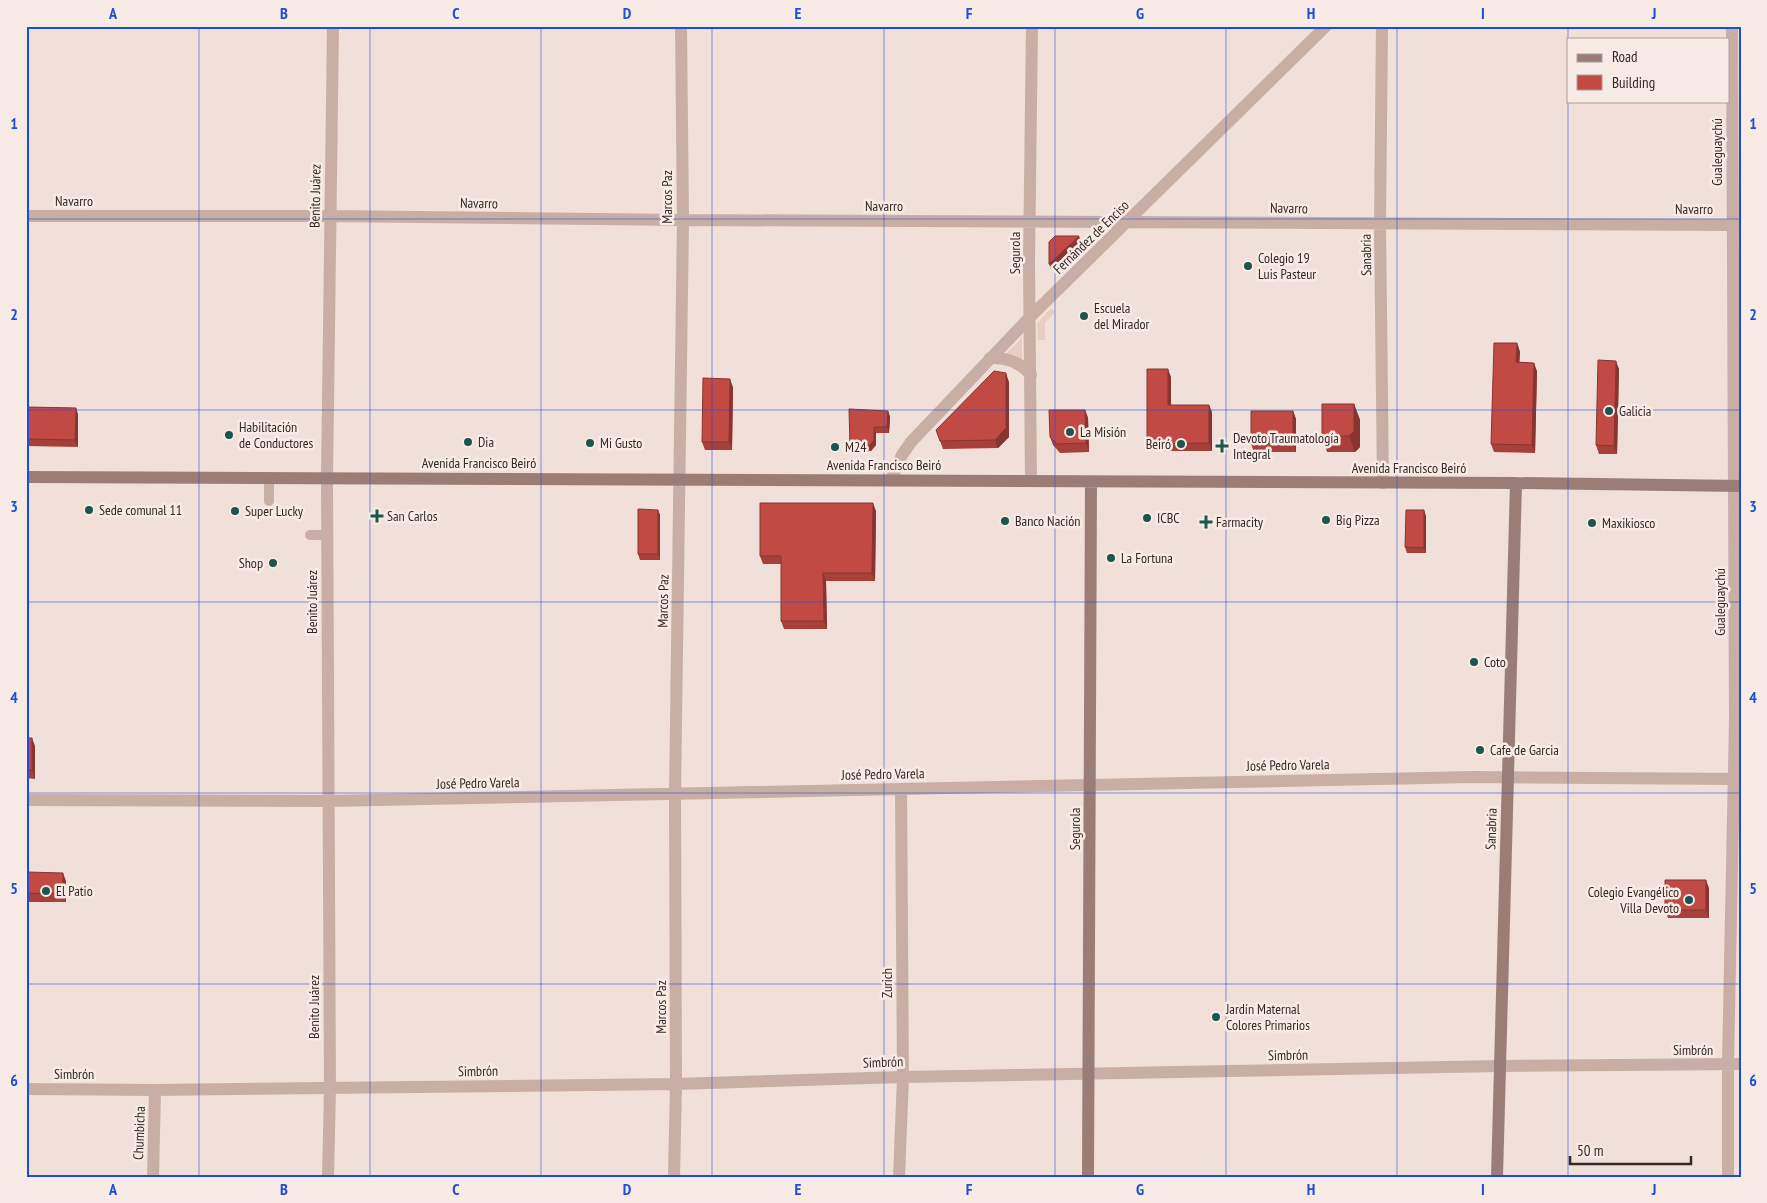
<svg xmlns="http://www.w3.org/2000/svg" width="1767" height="1203" font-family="'PT Sans Narrow',sans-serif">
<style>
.plaza{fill:#e8cec0}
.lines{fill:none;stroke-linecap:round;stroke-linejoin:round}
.lane{stroke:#c8aea5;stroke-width:10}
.street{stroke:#c8aea5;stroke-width:12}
.secondary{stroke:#9b7d77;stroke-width:12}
.wall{fill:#a7403b}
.shaded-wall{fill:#883430}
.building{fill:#c24a45;stroke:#883430}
.grid{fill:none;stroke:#1d4ed8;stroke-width:1;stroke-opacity:0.55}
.poi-dot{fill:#1d544d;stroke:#f8ebe5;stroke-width:2}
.labels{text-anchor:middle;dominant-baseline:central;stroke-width:5;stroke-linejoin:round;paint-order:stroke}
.street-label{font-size:14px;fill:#342826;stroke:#f8ebe5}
.poi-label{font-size:14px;fill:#342826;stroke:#f8ebe5;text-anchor:start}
.neatline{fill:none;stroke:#1d4ed8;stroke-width:2}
.grid-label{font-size:16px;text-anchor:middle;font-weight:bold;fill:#1d4ed8}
</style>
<rect width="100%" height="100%" fill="#f0e0d9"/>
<path class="plaza" d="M1050,309L1056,311L1045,323V340H1038L1037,324Z
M1022,337V362L1004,355L1016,344Z"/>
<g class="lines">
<path class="lane" d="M269,477V501
M310,535H327"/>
<path class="street" d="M1382,26L1380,224L1383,483
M26,216H329L683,220L1741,225
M990,358C1007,357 1020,362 1031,375
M891,480L902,455L911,442L1030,317L1326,26
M1031,481L1029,263L1032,26
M26,800L329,801L1473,777L1741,779
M26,1089L155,1090L676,1084L903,1077L1500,1066L1741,1064
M153,1177L155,1090
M328,1177L330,1088L327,478L333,26
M674,1177L676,1084L675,794L683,220L681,26
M899,1177L903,1077L901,789
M1728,1177V1064L1735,719L1732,26"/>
<path class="secondary" d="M26,477L1516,483L1741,486
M1088,1177L1091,482
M1497,1177L1516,483"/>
</g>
<path class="wall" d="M1517,343L1520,352L1519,362L1537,371L1535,453L1494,452L1491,444Z
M1619,369L1617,454H1599L1596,445Z
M1171,377V405L1212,412V451H1150L1147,444Z
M1009,382V437L998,448L943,449L936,430Z
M733,387L732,450H705L702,442Z
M1354,404L1360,420V447L1355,452H1327L1322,436Z
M26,407L76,408L78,415V447L26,446Z
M1085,410L1088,418L1089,452L1060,453L1053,445L1050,437Z
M888,411L890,417L889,433H876V445L871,451L852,452L850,446Z
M1293,411L1296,419V452H1254L1251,444Z
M658,510L660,515V560H640L638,554Z
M876,511L875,581H826L827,629H784L781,621V564H763L760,556Z
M1426,516V553H1407L1405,547Z
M26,738L35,746V779L26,778Z
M26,872L66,881V902H26Z
M1709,888V918H1668L1665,910Z"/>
<path class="shaded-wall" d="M1079,236L1081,241L1051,269L1049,264Z
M1517,343L1520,352L1519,371L1516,362Z
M1616,361L1619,369L1617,454L1614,446Z
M1534,363L1537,371L1535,453L1532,445Z
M1168,369L1171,377V412L1168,405Z
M1006,373L1009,382V437L998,448L995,440Z
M730,379L733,387L732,450L729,442Z
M1354,404L1360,420V447L1355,452L1349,436Z
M1209,405L1212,412V451L1209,443Z
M76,408L78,415V447L75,440Z
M1085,410L1088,418L1089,452L1086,443Z
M888,411L890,417L889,433L887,427Z
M1293,411L1296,419V452L1293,443Z
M874,427L876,433V445L871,451L869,446Z
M873,503L876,511L875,581L872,573Z
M658,510L660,515V560L658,554Z
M1424,510L1426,516V553L1424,548Z
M823,573L826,581L827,629L824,621Z
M32,738L35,746V779L32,770Z
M63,873L66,881V902L63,894Z
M1706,880L1709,888V918L1706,910Z"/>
<path class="building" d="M1055,236H1079L1049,264V242Z
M1494,343H1517L1516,362L1534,363L1532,445L1491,444Z
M1598,360L1616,361L1614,446L1596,445Z
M1147,369H1168V405H1209V443L1147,444Z
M994,371L1006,373V428L995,440L940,441L936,430Z
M703,378L730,379L729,442H702Z
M1322,404H1354V431L1349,436H1322Z
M26,407L76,408L75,440L26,439Z
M849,409L888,411L887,427H874V440L869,446H850Z
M1049,410H1085L1086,443L1057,444L1050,437Z
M1251,411H1293V443L1251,444Z
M760,503H873L872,573H823L824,621H781V556H760Z
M638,509L658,510V554H638Z
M1406,510H1424V548L1405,547Z
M26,738H32V770H26Z
M26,872L63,873V894L26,893Z
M1665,880H1706V910H1665Z"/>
<path class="grid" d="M199,26V1177M370,26V1177M541,26V1177M712,26V1177M884,26V1177M1055,26V1177M1226,26V1177M1397,26V1177M1568,26V39M1568,101V1177M26,219H1741M26,410H1741M26,602H1741M26,793H1741M26,984H1741"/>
<g class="poi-dot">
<circle cx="1248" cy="266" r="5"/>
<circle cx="1084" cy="316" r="5"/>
<circle cx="1609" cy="411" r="5"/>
<circle cx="1070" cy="432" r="5"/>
<circle cx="229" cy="435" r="5"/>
<circle cx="468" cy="442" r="5"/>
<circle cx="590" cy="443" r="5"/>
<circle cx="1181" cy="444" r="5"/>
<path d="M1219.5 438.5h5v5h5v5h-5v5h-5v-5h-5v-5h5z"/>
<circle cx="835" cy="447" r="5"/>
<circle cx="89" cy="510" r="5"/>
<circle cx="235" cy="511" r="5"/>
<path d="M374.5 508.5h5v5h5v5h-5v5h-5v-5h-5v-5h5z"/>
<circle cx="1147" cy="518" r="5"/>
<circle cx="1326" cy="520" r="5"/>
<circle cx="1005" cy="521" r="5"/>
<path d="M1203.5 514.5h5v5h5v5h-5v5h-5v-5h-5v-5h5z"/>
<circle cx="1592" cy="523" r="5"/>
<circle cx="1111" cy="558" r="5"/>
<circle cx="273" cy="563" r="5"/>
<circle cx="1474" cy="662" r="5"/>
<circle cx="1480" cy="750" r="5"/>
<circle cx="46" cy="891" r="5"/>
<circle cx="1689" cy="900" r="5"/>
<circle cx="1216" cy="1017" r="5"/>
</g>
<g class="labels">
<g class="street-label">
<text transform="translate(1717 152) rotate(-90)">Gualeguaychú</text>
<text transform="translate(315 196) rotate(-89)">Benito Juárez</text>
<text transform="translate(667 197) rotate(-90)">Marcos Paz</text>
<text x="74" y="201">Navarro</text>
<text transform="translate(479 203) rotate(1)">Navarro</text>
<text x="884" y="206">Navarro</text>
<text transform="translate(1289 208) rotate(1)">Navarro</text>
<text x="1694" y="209">Navarro</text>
<text transform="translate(1091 237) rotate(-44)">Fernández de Enciso</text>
<text transform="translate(1015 253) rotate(-90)">Segurola</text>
<text transform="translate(1366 255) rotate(-91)">Sanabria</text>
<text x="479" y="463">Avenida Francisco Beiró</text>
<text x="884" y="465">Avenida Francisco Beiró</text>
<text x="1409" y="468">Avenida Francisco Beiró</text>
<text transform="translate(663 601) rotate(-89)">Marcos Paz</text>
<text transform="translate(312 602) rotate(-90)">Benito Juárez</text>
<text transform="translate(1720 602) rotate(-90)">Gualeguaychú</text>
<text transform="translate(1288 765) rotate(-1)">José Pedro Varela</text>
<text transform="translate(883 774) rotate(-1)">José Pedro Varela</text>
<text transform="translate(478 783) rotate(-1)">José Pedro Varela</text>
<text transform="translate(1075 829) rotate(-90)">Segurola</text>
<text transform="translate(1491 829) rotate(-88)">Sanabria</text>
<text transform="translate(887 983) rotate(-90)">Zurich</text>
<text transform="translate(314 1007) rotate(-90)">Benito Juárez</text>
<text transform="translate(661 1007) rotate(-90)">Marcos Paz</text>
<text x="1693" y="1050">Simbrón</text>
<text transform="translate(1288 1055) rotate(-1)">Simbrón</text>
<text transform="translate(883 1062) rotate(-2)">Simbrón</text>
<text transform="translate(478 1071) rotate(-1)">Simbrón</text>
<text x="74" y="1074">Simbrón</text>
<text transform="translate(139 1133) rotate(-88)">Chumbicha</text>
</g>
<g class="poi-label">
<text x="1258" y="258">Colegio 19<tspan x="1258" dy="16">Luis Pasteur</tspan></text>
<text x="1094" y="308">Escuela<tspan x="1094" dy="16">del Mirador</tspan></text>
<text x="1619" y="411">Galicia</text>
<text x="239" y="427">Habilitación<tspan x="239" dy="16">de Conductores</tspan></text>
<text x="1080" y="432">La Misión</text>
<text x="1233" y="438">Devoto Traumatología<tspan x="1233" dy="16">Integral</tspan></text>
<text x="478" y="442">Dia</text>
<text x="600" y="443">Mi Gusto</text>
<text x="1171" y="444" text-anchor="end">Beiró</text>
<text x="845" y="447">M24</text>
<text x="99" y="510">Sede comunal 11</text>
<text x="245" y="511">Super Lucky</text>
<text x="387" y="516">San Carlos</text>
<text x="1157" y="518">ICBC</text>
<text x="1336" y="520">Big Pizza</text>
<text x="1015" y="521">Banco Nación</text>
<text x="1216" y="522">Farmacity</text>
<text x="1602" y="523">Maxikiosco</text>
<text x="1121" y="558">La Fortuna</text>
<text x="263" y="563" text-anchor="end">Shop</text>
<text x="1484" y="662">Coto</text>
<text x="1490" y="750">Cafe de Garcia</text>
<text x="56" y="891">El Patio</text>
<text x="1679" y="892" text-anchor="end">Colegio Evangélico<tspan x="1679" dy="16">Villa Devoto</tspan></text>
<text x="1226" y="1009">Jardín Maternal<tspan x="1226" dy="16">Colores Primarios</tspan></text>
</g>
</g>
<rect width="1767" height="1203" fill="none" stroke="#f8ebe5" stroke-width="55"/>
<rect x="1567" y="38" width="162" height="65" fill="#f8ebe5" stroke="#aa9d99"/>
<rect x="1577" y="54" width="25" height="8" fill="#9b7d77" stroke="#aa9d99"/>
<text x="1612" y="62" font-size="15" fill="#342826">Road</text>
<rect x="1577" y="75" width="25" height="15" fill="#c24a45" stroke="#aa9d99"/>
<text x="1612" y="88" font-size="15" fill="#342826">Building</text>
<path d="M1570 1156v8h121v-8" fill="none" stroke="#342826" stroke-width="2.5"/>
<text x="1577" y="1156" font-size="15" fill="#342826" stroke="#f8ebe5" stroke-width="4" paint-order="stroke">50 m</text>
<rect x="28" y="28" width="1712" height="1148" class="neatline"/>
<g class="grid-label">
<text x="113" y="19">A</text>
<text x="284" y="19">B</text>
<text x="456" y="19">C</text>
<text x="627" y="19">D</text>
<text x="798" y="19">E</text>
<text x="969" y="19">F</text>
<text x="1140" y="19">G</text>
<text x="1311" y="19">H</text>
<text x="1483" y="19">I</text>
<text x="1654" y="19">J</text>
<text x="14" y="129">1</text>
<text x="1753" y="129">1</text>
<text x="14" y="320">2</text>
<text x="1753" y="320">2</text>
<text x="14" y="512">3</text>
<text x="1753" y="512">3</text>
<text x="14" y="703">4</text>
<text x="1753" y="703">4</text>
<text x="14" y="894">5</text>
<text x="1753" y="894">5</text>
<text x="14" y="1086">6</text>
<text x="1753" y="1086">6</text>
<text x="113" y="1195">A</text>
<text x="284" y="1195">B</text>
<text x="456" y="1195">C</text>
<text x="627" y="1195">D</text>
<text x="798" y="1195">E</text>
<text x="969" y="1195">F</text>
<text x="1140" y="1195">G</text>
<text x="1311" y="1195">H</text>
<text x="1483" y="1195">I</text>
<text x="1654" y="1195">J</text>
</g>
</svg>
